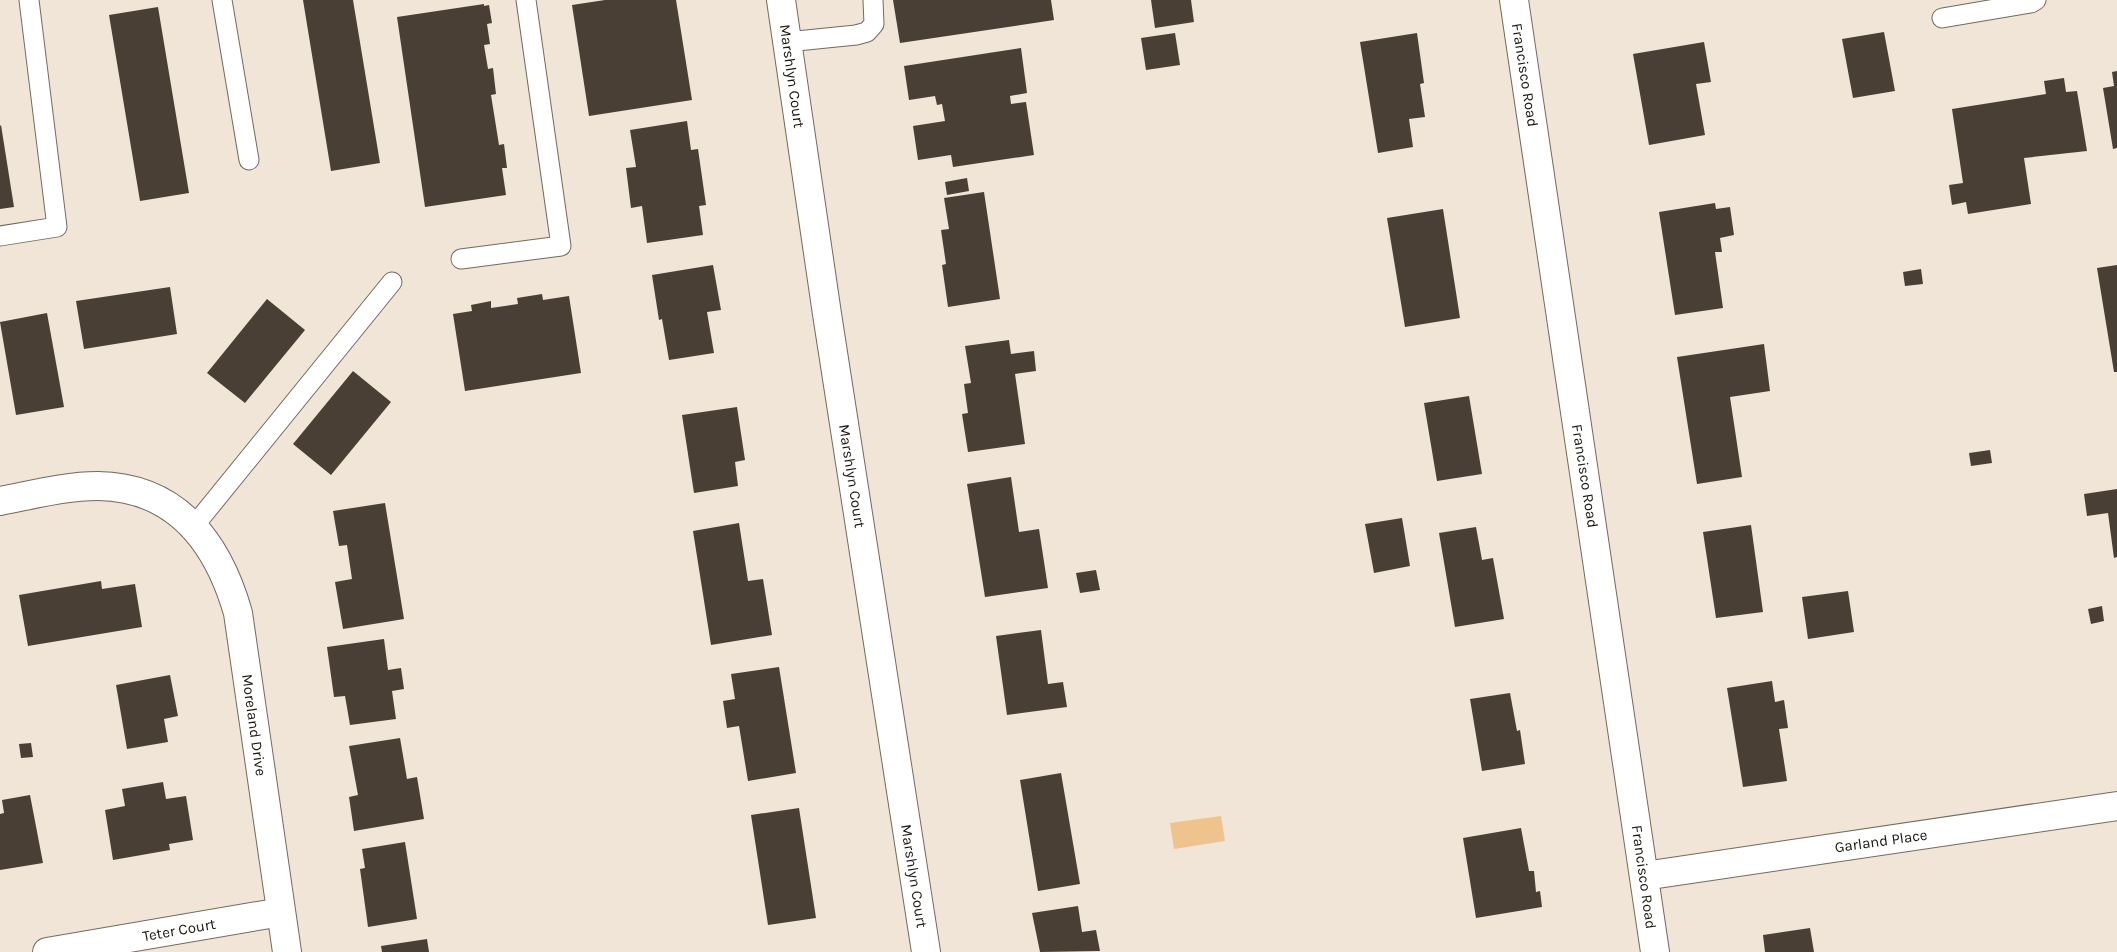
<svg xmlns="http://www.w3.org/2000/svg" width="2117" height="952" font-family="Karla,sans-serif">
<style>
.water{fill:#efc38d}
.building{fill:#493f34}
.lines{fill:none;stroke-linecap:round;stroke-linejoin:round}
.lane-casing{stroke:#73695d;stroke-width:21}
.street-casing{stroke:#73695d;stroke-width:30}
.lane{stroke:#fff;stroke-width:19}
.street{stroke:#fff;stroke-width:28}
.labels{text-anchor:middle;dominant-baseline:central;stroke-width:5;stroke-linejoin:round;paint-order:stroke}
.street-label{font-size:15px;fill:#18140f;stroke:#fff}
</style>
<rect width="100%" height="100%" fill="#f1e5d7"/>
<path class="water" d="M1221,816L1225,841L1174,849L1170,823Z"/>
<path class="building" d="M303,0H353L380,163L331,171Z
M605,0H676L692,100L589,116L572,5Z
M893,0H1051L1054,20L900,43Z
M1151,0H1191L1194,22L1155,28Z
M484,4V6L489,5L492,23L487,24L490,44L484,45L488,69L493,68L496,94L491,95L499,145L504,144L507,168H502L506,195L425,207L397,17Z
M158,7L189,193L140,201L109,15Z
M1884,32L1895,91L1853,98L1842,39Z
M1175,33L1180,65L1146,70L1141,38Z
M1417,33L1424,83L1420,84L1425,117L1409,119L1413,147L1378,153L1360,42Z
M1704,42L1711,82L1696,84L1705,135L1649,145L1633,54Z
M1021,48L1027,93L1010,96L1011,104L1026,102L1034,155L953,167L951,155L918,160L913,126L945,121L942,104L937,105L935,96L909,100L904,66Z
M2117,71V148L2113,149L2103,88L2114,86L2112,72Z
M2064,78L2066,92L2077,91L2087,151L2024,158L2031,204L1968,214L1966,202L1952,205L1949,185L1963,183L1952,109L2046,94L2044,81Z
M687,121L691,150L698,149L706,205L699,206L703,235L647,243L642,206L631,208L626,168L636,167L630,130Z
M1,125L14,207L0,209V126Z
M967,178L969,191L947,195L945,182Z
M984,192L1000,299L948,307L942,265L946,264L941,230L949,229L944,198Z
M1715,203L1716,209L1730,207L1734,235L1720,238L1722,252H1715L1723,308L1675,315L1659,212Z
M1443,209L1460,318L1405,327L1387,218Z
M713,265L721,310L707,312L714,353L669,360L662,319L659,320L652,275Z
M2117,265V372H2114L2097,268Z
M1921,269L1923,284L1905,286L1903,272Z
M170,287L177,334L84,349L76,301Z
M542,294L543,300L569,296L581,373L465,391L453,314L472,311L471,305L491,301V308L518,304L517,298Z
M267,299L305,330L245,403L207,373Z
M47,313L64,407L16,415L0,322Z
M1009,340L1011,354L1034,351L1036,371L1015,374L1025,444L968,452L962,414L968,413L964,384L971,383L965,346Z
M1764,344L1770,391L1730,397L1742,477L1697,484L1677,357Z
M353,371L391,402L331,475L293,444Z
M1469,396L1482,474L1437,481L1424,403Z
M737,407L745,460L735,462L738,486L694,493L682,415Z
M1990,450L1992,463L1971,466L1969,453Z
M1011,477L1019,532L1039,529L1048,588L985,597L967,484Z
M2117,489V557L2114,558L2108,513L2087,516L2084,494Z
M385,503L404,619L343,629L335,582L352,579L347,545L339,546L333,511Z
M1402,518L1410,566L1374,573L1365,524Z
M739,523L748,581L763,579L772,635L711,645L693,531Z
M1751,525L1763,612L1716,618L1703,532Z
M1476,527L1482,560L1493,558L1504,619L1455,627L1439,533Z
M1096,570L1100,590L1080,593L1076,573Z
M101,581L102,589L135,584L142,627L28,646L19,595Z
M1848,591L1854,632L1808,639L1802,597Z
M2102,606L2104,621L2091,624L2088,609Z
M1041,630L1048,684L1063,682L1067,707L1007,715L996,636Z
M384,639L388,670L401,668L404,689L392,691L396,719L350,725L345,696L334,697L327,647Z
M779,667L796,773L748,781L739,726L727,728L723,701L735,699L731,674Z
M170,675L178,716L164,719L168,742L127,749L116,685Z
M1772,681L1775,702L1784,700L1788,728L1779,729L1787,781L1743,787L1727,688Z
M1510,693L1517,731L1520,730L1525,764L1482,771L1470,699Z
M400,738L407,779L417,777L424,819L354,831L349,797L358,795L349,746Z
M31,743L33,757L21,758L19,744Z
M1061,773L1080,884L1038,891L1020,780Z
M163,782L166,799L186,796L193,840L169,844L170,850L113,860L105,810L125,806L122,789Z
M30,795L43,863L0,870V814L4,813L2,800Z
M799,808L816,918L768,925L751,815Z
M1521,828L1529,871H1534L1536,892L1540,891L1542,907L1476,918L1463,838Z
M405,842L417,919L368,927L360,869L365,868L362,849Z
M1078,906L1082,932L1096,930L1100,951L1040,952L1032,913Z
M1810,928L1814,952H1765L1763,935Z
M427,939L429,952H382L381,946Z"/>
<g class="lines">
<g class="lane-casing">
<path id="lane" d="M222,0L249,160
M1942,18L2031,3L2036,0
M787,42L856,35L867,32L874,24L873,0
M0,236L57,227L29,0
M461,259L561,246L526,0
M194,526L392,282"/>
</g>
<g class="street-casing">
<path id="street" d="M781,0L827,314L926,952
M1514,0L1655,952
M0,501C32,495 65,486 98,486C177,487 218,543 238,613L287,952
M1644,876L2117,806
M47,952L281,912"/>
</g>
<use href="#lane" class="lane"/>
<use href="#street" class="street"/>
</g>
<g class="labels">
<g class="street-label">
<text transform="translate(1525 75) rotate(81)">Francisco Road</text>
<text transform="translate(792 76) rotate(82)">Marshlyn Court</text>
<text transform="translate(852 476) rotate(81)">Marshlyn Court</text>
<text transform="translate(1585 476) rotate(81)">Francisco Road</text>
<text transform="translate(254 725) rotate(82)">Moreland Drive</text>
<text transform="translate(1881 841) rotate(-8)">Garland Place</text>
<text transform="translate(914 876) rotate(81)">Marshlyn Court</text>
<text transform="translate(1644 877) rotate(82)">Francisco Road</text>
<text transform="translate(179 930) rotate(-10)">Teter Court</text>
</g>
</g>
</svg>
